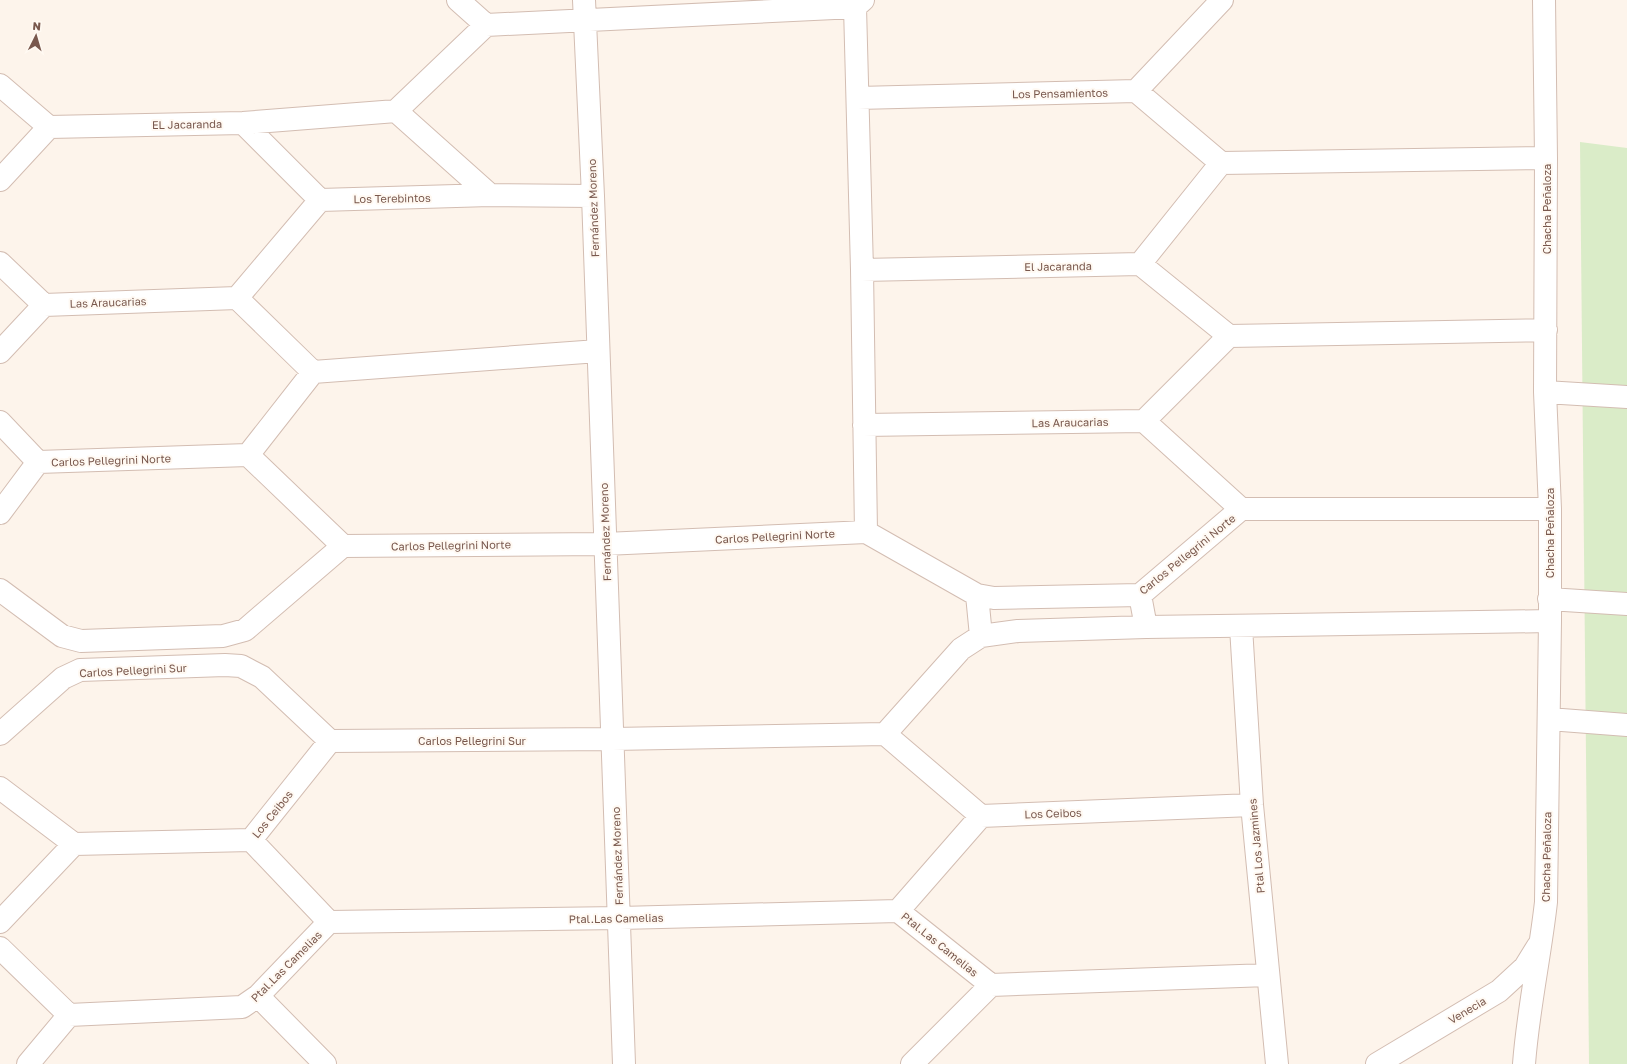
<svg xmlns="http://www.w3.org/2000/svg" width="1627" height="1064" font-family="'Golos Text',sans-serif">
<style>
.green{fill:#daecc8}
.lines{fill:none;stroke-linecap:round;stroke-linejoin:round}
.minor-casing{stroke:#d3bdb2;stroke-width:24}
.minor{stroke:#fff;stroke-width:22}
.labels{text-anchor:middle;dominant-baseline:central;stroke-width:4;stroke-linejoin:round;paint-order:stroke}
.street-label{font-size:11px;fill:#79584d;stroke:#fff9f2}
</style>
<rect width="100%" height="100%" fill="#fdf4eb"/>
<path class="green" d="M1580,142L1627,148V1064H1589Z"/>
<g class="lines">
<g class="minor-casing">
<path id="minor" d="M458,0L486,25
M584,0L593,196L624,1064
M855,7L862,270L866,532
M0,85L49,127
M1136,91L1221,163
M858,98L1136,91L1222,0
M396,111L486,25L855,7L863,0
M396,111L490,195
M243,123L320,200
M0,180L49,127L243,123L396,111
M0,263L44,305
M1140,264L1221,163L1546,158
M862,270L1140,264L1229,336
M237,298L320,200L490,195L593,196
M237,298L313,372
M0,352L44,305L237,298
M1545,392L1627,397
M1144,421L1229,336L1546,330
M0,422L38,462
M864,425L1144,421L1241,509
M248,455L313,372L598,351
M248,455L343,546
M0,513L38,462L248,455
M0,590L62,636L81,641L223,636L245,630L343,546L605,544L866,532L977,595L994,598L1140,595L1241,509H1550
M977,595L981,636
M1140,595L1146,627L1550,621
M1549,599L1627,604
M1241,627L1252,805L1277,1064
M1549,719L1627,725
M0,734L63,678L80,670L225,665L241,666L262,677L330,741L251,840L74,844
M885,734L981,816
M330,741L613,739L885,734L961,649L981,636L1018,631L1146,627
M0,788L74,844
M251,840L329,922
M898,911L981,816L1252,805
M0,922L74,844
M0,948L69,1015L242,1007L258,996L329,922L620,918L898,911L991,985L1268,975
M258,996L325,1064
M28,1064L69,1015
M912,1064L991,985
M1377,1064L1499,991L1525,967L1538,946
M1524,1064C1528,1010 1540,956 1546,902L1550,621V509L1545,392L1546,158L1544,0"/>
</g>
<use href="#minor" class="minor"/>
</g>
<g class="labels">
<g class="street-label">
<text transform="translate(1060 93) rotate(-1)">Los Pensamientos</text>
<text transform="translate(187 124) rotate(-1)">EL Jacaranda</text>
<text transform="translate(392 198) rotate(-1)">Los Terebintos</text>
<text transform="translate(593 208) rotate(-92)">Fernández Moreno</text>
<text transform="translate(1546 209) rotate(-90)">Chacha Peñaloza</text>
<text transform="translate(1058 266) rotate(-1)">El Jacaranda</text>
<text transform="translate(108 302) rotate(-2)">Las Araucarias</text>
<text transform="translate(1070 422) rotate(-1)">Las Araucarias</text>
<text transform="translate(111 460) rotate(-2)">Carlos Pellegrini Norte</text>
<text transform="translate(605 532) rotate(-92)">Fernández Moreno</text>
<text transform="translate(1549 533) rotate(-90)">Chacha Peñaloza</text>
<text transform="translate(775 536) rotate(-3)">Carlos Pellegrini Norte</text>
<text transform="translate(451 545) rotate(-1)">Carlos Pellegrini Norte</text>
<text transform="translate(1187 554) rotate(-39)">Carlos Pellegrini Norte</text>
<text transform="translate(133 670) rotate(-3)">Carlos Pellegrini Sur</text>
<text x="472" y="740">Carlos Pellegrini Sur</text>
<text transform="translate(1053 813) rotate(-2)">Los Ceibos</text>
<text transform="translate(272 814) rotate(-51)">Los Ceibos</text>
<text transform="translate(1256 846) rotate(-95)">Ptal Los Jazmines</text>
<text transform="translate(617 856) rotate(-92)">Fernández Moreno</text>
<text transform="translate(1546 857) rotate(-89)">Chacha Peñaloza</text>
<text transform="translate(616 918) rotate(-1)">Ptal.Las Camelias</text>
<text transform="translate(940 944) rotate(39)">Ptal.Las Camelias</text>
<text transform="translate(286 966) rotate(-45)">Ptal.Las Camelias</text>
<text transform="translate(1467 1010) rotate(-31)">Venecia</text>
</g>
</g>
<g transform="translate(36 36) rotate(5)" stroke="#fff9f2" stroke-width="3" paint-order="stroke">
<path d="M0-3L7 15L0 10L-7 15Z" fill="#79584d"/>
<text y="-6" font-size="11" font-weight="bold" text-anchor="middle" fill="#79584d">N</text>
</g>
</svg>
